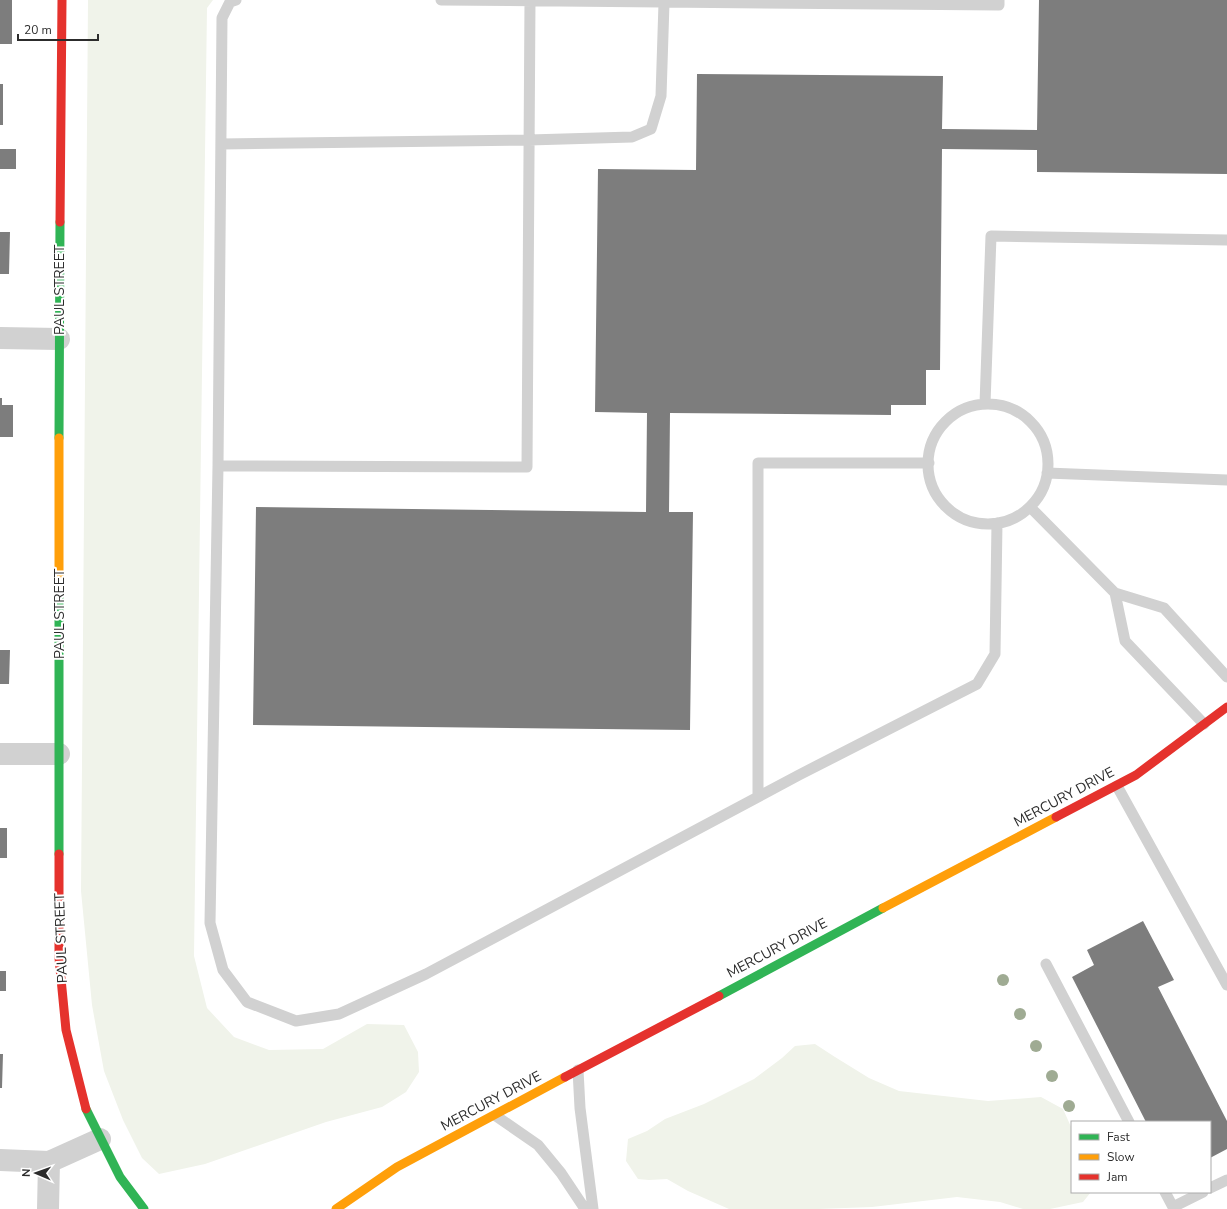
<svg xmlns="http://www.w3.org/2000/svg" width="1227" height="1209" font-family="'Nunito Sans',sans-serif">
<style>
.green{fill:#f0f3ea}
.building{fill:#7d7d7d}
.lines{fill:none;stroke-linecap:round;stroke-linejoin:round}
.lane{stroke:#d1d1d1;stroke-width:11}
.street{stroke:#d1d1d1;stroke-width:22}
.fast{stroke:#30b455;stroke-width:9}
.slow{stroke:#ff9f0a;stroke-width:9}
.jam{stroke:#e5322d;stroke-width:9}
.tree{fill:#9fab93}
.labels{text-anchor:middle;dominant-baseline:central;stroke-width:4;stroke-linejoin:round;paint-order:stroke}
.street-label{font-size:14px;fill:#2c2c2c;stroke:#fff}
</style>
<rect width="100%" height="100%" fill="#fff"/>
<path class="green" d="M88,0H213L207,8L194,956L207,1008L234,1037L269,1050L323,1049L367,1024L404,1025L418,1052L419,1072L406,1092L382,1107L326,1122L205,1164L159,1174L142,1158L123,1120L104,1071L92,1005L81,891Z
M815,1044L835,1057L869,1078L899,1091L988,1101L1041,1097L1063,1109L1072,1129V1192H1091L1083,1202L1050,1209H1023L1000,1202L957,1197L872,1207L818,1209H729L688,1191L667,1179L649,1180L638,1179L626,1161L628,1139L647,1131L665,1119L704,1104L754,1079L782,1058L795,1046Z"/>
<path class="building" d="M0,0H12V44H0Z
M1039,0H1227V174L1037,172V150L942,149L940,370H926V405H891V415L670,413L669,512H693L690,730L253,725L256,507L646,512L647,413L595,412L598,169L696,170L697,74L943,76L942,129L1037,130Z
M0,84H3V125H0Z
M0,149H16V169H0Z
M0,232H10L9,274H0Z
M0,398H2V405H13V437H0Z
M0,650H10L9,684H0Z
M0,828H7V858H0Z
M1143,921L1174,980L1158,987L1227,1121V1149L1210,1158V1122H1146L1072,977L1094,965L1087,950Z
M0,971H6V991H0Z
M0,1054H3L2,1088H0Z"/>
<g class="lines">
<path class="lane" d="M236,0L230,2L222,18L218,466L210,923L223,970L247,1002L296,1021L339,1014L426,974L799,775L977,684L995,654L997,523
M441,0L999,5V0
M221,144L529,140L632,137L651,129L661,96L664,3
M985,404L991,236L1227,240
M928 464a60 60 0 1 1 120 0a60 60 0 1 1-120 0Z
M218,466L527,467L530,0
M1047,473L1227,480
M1030,507L1115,593
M1204,724L1125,641L1115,593L1164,608L1227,677
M1117,786L1227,985
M758,796V463H929
M1046,964L1129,1122
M578,1070L580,1108L593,1209
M496,1116L538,1145L561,1173L585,1209
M1210,1188L1227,1180
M1165,1192L1173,1207L1203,1192"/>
<path class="street" d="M0,338L59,339
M0,754H59
M0,1160L49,1162L100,1139
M48,1209L49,1162"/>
<path class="fast" d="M59,438L60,222
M59,593V854
M719,996L883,908
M86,1109L120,1177L144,1209"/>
<path class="slow" d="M59,438V593
M883,908L1056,817
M336,1209L397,1167L565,1077"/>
<path class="jam" d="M60,222L62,0
M1056,817L1136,775L1227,707
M59,854V958L66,1030L86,1109
M565,1077L719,996"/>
</g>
<g class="tree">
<circle cx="1003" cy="980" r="6"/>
<circle cx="1020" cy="1014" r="6"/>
<circle cx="1036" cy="1046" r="6"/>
<circle cx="1052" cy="1076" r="6"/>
<circle cx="1069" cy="1106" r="6"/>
</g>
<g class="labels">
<g class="street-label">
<text transform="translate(59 290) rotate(-90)">PAUL STREET</text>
<text transform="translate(59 614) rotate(-90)">PAUL STREET</text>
<text transform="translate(1064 797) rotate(-28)">MERCURY DRIVE</text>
<text transform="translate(61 938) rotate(-92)">PAUL STREET</text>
<text transform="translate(777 948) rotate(-28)">MERCURY DRIVE</text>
<text transform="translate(491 1101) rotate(-28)">MERCURY DRIVE</text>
</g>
</g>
<rect x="1071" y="1121" width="140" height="72" fill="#ffffff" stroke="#ababab"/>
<rect x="1079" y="1134" width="20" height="6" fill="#30b455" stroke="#ababab"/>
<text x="1107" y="1141" font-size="12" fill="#2c2c2c">Fast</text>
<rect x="1079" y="1154" width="20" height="6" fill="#ff9f0a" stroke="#ababab"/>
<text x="1107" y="1161" font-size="12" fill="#2c2c2c">Slow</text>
<rect x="1079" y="1174" width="20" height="6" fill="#e5322d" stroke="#ababab"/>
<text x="1107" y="1181" font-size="12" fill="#2c2c2c">Jam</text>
<g transform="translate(36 1173) rotate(272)" stroke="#ffffff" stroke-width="3" paint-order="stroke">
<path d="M0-3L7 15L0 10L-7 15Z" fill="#2c2c2c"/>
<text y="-6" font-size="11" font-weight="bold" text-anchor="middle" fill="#2c2c2c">N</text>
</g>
<path d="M18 34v6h80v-6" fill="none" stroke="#2c2c2c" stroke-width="2"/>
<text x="24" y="34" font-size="12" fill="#2c2c2c" stroke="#ffffff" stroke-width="3" paint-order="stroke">20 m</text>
</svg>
